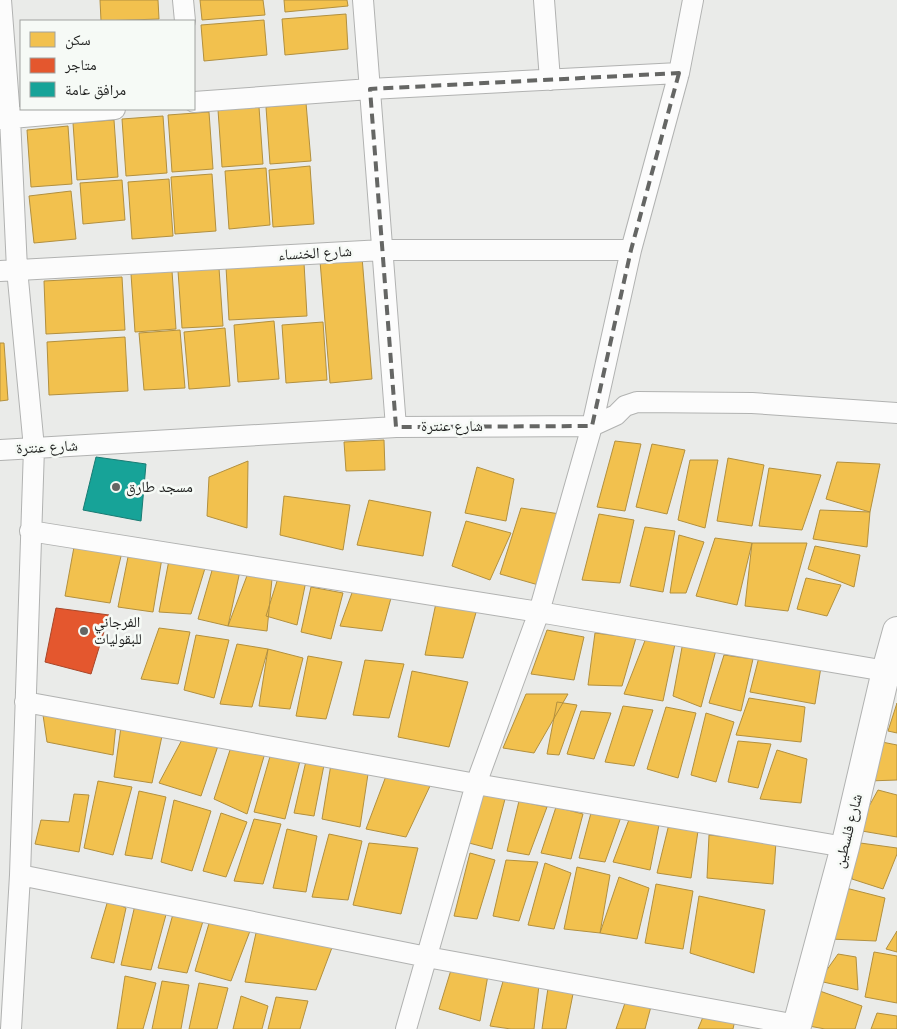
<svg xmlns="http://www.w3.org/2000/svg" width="897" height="1029" font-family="Roboto,'Noto Naskh Arabic',sans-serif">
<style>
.homes{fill:#f2c14e;stroke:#b2903f}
.shops{fill:#e4572e;stroke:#a84629}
.public{fill:#17a398;stroke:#197b73}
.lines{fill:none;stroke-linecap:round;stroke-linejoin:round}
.street-casing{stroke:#b1b2b1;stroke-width:22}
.secondary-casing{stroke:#b1b2b1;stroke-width:30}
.street{stroke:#fcfcfc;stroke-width:20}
.secondary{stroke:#fcfcfc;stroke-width:28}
.marked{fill:none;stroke:#656664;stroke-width:4;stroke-dasharray:10 6;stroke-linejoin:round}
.poi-dot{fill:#656664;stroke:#f6faf6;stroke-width:2}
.labels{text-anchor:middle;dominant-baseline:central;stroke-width:5;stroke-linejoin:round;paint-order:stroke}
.street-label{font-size:15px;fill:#1d1e1d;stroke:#f6faf6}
.poi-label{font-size:15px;fill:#1d1e1d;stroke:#f6faf6;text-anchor:start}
</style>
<rect width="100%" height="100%" fill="#eaebe9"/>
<path class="homes" d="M100,0H158L159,19L101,21Z
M200,0H263L265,15L202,20Z
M284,0H347L348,6L285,12Z
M346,14L348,49L285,55L282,19Z
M264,20L267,55L204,61L201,25Z
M306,103L311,161L270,164L266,107Z
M259,107L263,164L222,167L218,110Z
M209,112L213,169L172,172L168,115Z
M163,116L167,173L126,176L122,119Z
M114,120L118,177L77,180L73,123Z
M68,126L72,184L31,187L27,130Z
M310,166L314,224L273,227L269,170Z
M266,168L270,225L229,229L225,171Z
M212,174L216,231L175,234L171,177Z
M169,179L173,236L132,239L128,182Z
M122,180L125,220L83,224L80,183Z
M71,191L76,239L34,243L29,196Z
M362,257L372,379L330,383L320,261Z
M304,263L307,316L229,320L226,267Z
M219,268L223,326L182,328L178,271Z
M172,271L176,329L135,332L131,274Z
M122,277L125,330L46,334L44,281Z
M274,321L279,379L238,382L234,325Z
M323,322L327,380L286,383L282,325Z
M225,328L230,386L189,389L184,332Z
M180,330L185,388L144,390L139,333Z
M125,337L128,391L49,395L47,342Z
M0,343H4L8,400L0,401Z
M384,440L385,470L346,471L344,442Z
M615,441L641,444L625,511L597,507Z
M652,444L685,450L667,514L636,507Z
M728,458L764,465L752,526L717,521Z
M690,460H718L705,528L678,520Z
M248,461L247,528L207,516L209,477Z
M837,462L880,464L870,512L826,499Z
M477,467L514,479L506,521L465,513Z
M769,468L821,475L802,530L759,526Z
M284,496L350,505L343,550L280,535Z
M369,500L431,512L423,556L357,545Z
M521,508L560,514L542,586L500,574Z
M820,510L870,512L867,547L813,539Z
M599,514L634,520L620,583L582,580Z
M466,521L511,533L490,580L452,566Z
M645,527L675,531L663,592L630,586Z
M679,535L704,542L686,593H670Z
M715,538L752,543L737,605L696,596Z
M752,543H807L788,611L745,606Z
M815,546L860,555L854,587L808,569Z
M74,547L122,552L110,603L65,596Z
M129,552L162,558L153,612L118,607Z
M169,560L206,565L191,614L159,612Z
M213,567L240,571L228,626L198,619Z
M248,573L272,579L267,631L228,626Z
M278,578L306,581L297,625L266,616Z
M806,578L841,585L827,616L797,609Z
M311,587L343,593L331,639L301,632Z
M353,590L391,598L382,631L340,626Z
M436,603L477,609L463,658L425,655Z
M159,628L190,632L178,684L141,679Z
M547,630L584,637L574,680L531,674Z
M595,633L636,638L622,686L588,685Z
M196,635L229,640L214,698L184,690Z
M646,638L675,644L663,701L624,694Z
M683,642L716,650L701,707L673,696Z
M237,644L268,649L252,707L220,704Z
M268,649L303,658L290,709L259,706Z
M724,655L753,659L741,711L709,703Z
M308,656L342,662L326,719L296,716Z
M759,657L821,667L815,704L750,692Z
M365,660L404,664L389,718L353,715Z
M412,671L468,682L449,747L398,737Z
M526,694H568L534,753L503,748Z
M749,698L805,707L801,742L736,735Z
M557,702L577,705L559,755L547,754Z
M897,703V733L888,731Z
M623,706L653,710L634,766L605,762Z
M666,707L696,713L678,778L647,769Z
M581,711L611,713L594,759L567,754Z
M706,713L734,722L716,782L691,775Z
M43,715L116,725L113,755L47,742Z
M121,727L162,736L152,783L114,777Z
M184,736L221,737L201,796L159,783Z
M738,741L771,744L758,788L728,782Z
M877,741L897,745V780L868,781Z
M231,747L265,753L247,814L214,799Z
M777,750L807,759L801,803L760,799Z
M271,753L300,761L285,819L254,812Z
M306,761L324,765L314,816L294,813Z
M331,764L368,774L360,827L322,819Z
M386,776L430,786L406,837L366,829Z
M98,781L132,787L113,855L84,848Z
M878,790L897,795V837L856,830Z
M139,791L166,797L152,859L125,855Z
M482,792L505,799L492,849L469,843Z
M74,794L89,795L79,852L35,844L41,820L69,822Z
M174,800L211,811L192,871L161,862Z
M519,801L547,807L529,855L507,851Z
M556,807L583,814L571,859L541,853Z
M221,813L247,822L226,877L203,871Z
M591,813L621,817L605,862L579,858Z
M630,817L659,825L650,870L613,862Z
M254,819L281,824L263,884L234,881Z
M669,824L698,831L691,878L657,873Z
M287,829L317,836L306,892L273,888Z
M329,834L362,841L348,900L312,897Z
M709,835L776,842L773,884L707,878Z
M853,842L897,848V854L883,889L852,879Z
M369,843L418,848L401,914L353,905Z
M470,853L495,860L477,919L454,916Z
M506,860L538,862L519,921L493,916Z
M545,863L571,873L554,929L528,925Z
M577,867L610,875L600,933L564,929Z
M619,877L649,888L637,939L600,933Z
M656,884L693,891L683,949L645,943Z
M842,887L885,898L876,941L830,939Z
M699,896L765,910L754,973L690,953Z
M108,900L126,908L114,963L91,958Z
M135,905L167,911L151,970L121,965Z
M173,914L204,918L187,973L158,968Z
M210,920L250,931L231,981L195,971Z
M897,931V952L886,949Z
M256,933L333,945L316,990L245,982Z
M874,952L897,956V1003L865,997Z
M838,954L856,957L858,990L819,981Z
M451,970L488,975L480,1021L439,1009Z
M125,976L156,983L143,1029H117Z
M504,978L539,985L534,1029H511L490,1026Z
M162,981L189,985L181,1029H152Z
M199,983L228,988L217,1029H189Z
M548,988L573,994L566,1029H542Z
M817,990L862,1006L855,1029H825L809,1026Z
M241,996L268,1006L262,1029H233Z
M276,997L308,1001L300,1029H268Z
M653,999L645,1029H616L625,1003Z
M877,1013L897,1016V1029H871Z
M703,1017L735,1020L733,1029H698Z"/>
<path class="shops" d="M56,608L109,615L91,674L45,662Z"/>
<path class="public" d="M96,457L146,464L141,521L83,510Z"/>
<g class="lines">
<g class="street-casing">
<path id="street" d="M1,0L10,118L17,269L34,448L20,875L11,1029
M183,0L185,21
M363,0L396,427
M544,0L550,80
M194,102L370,89L679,73
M0,119L115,109
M0,271L383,250H631
M0,450L396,427L592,426L616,415L625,406L637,402L752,403L897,413
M30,531L539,612L897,673
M25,702L476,784L845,847
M20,875L427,957L797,1025
M406,1029L476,784L539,612L592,426L631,250L679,73L693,0"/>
</g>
<g class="secondary-casing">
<path id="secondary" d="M796,1029L845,847L886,671L897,631"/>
</g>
<use href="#street" class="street"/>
<use href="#secondary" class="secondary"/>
</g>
<path class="marked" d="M679,73L631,250L592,426L396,427L370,89Z"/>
<g class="poi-dot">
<circle cx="116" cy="487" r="5"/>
<circle cx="84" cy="631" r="5"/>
</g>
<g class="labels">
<g class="street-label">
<text transform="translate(315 253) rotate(-3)">شارع الخنساء</text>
<text x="452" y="426">شارع عنترة</text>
<text transform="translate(47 447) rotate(-3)">شارع عنترة</text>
<text transform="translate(848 831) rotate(-76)">شارع فلسطين</text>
</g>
<g class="poi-label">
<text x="126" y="487">مسجد طارق</text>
<text x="94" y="622">الفرجاني<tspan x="94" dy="17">للبقوليات</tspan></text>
</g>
</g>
<rect x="20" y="20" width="175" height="90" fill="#f6faf6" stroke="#9fa29f"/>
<rect x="30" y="32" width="25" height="15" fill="#f2c14e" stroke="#9fa29f"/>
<text x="65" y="45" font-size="15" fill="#1d1e1d">سكن</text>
<rect x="30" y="58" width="25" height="15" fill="#e4572e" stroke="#9fa29f"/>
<text x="65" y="70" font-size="15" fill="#1d1e1d">متاجر</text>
<rect x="30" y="82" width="25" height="15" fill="#17a398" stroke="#9fa29f"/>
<text x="65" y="95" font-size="15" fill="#1d1e1d">مرافق عامة</text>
</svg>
